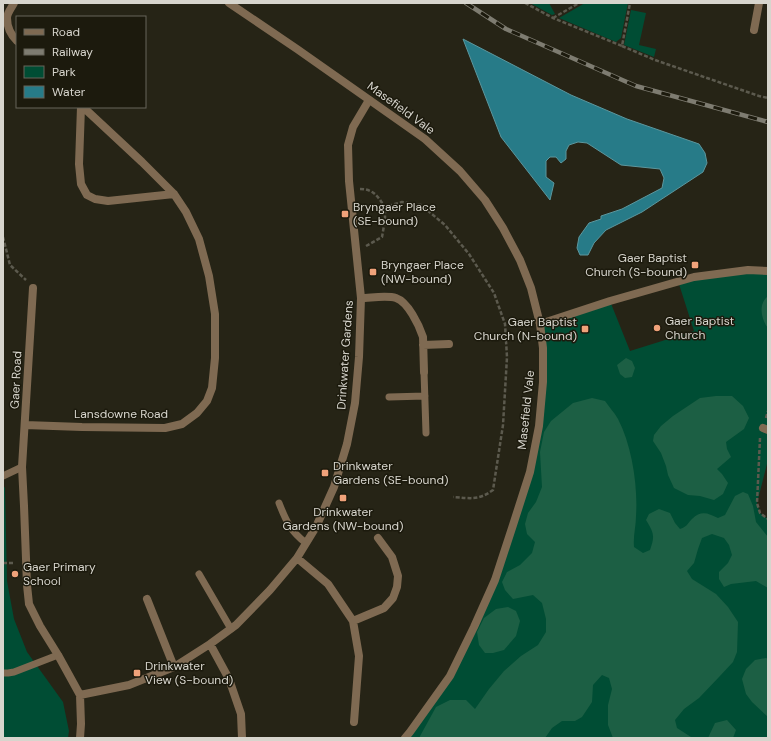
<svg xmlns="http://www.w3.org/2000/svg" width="771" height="741" font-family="'DM Sans',sans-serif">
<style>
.green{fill:#004d34}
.forest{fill:#1c5f44}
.water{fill:#277b88;stroke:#5c969d}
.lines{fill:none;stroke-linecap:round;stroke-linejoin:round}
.path{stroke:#5c5a4e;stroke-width:2.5;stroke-dasharray:4 2;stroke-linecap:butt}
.service{stroke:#7f6a52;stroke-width:7}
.minor{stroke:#7f6a52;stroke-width:8}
.tertiary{stroke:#7f6a52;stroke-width:8}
.rail-casing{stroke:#7e7c71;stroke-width:4.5}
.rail{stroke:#1c1a0d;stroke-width:3;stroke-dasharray:9;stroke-linecap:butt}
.poi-dot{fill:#f0a27a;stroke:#1c1a0d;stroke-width:1.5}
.labels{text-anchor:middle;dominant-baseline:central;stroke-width:3;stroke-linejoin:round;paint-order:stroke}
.street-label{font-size:12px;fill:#d7d5cd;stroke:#1c1a0d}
.poi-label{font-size:12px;fill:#d7d5cd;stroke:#1c1a0d;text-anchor:start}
</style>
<rect width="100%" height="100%" fill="#262416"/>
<path class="green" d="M530,3H549L555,14L552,15Z
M585,3H628L621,38L616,42L559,18Z
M631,10L646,13L639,45L656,49L654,57L624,45Z
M768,271V460L757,503L760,513L768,519V738H405L450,676L474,627L513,525L539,426L540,324L610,301L630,351L694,331L678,281Z
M5,487L7,581L14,619L27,652L63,702L69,731L68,738H3V488Z"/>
<path class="forest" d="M768,296V328C761,319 758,304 768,296Z
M626,358L632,361L635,368L632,377L625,378L620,374L617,365Z
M716,396H732L743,406L749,418L744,429L726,442L727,449L731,457L717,469L722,474L728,483L723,494L714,500L700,496L688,495L674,488L668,475L666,466L661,453L653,441L654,435L661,426L673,416L700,398Z
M592,398L605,401C609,407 614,412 618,419C632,446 638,486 636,516C636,526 633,536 634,547L643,553L650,550C655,536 654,533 646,520L649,514L659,509L670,513L675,523L680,529C688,526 686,525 692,519C701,510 708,513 718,518L725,515L735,496L743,492L748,494L753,506L756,522L768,537V588L756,581L731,584L724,587L719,579V572L728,563L732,555L729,545L724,538L712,534L702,538L698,549L694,563L687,571L692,579L716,594L728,607L738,622L737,652L733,662L719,677L699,698L684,709L675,720L677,728L691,737L695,738H613L608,725V705L612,689L609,678L602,675L593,685L592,702L582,717L575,721H562L552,728L545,738H419L436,707L450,700H466L475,709L489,689L504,671L521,656L538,645L546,632V619L542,603L533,595L513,599L505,590L502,582L507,572L520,565L532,553L535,542L527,534L525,524L528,513L536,502L542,487L540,452L544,432L551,421L573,403Z
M508,607L516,611L520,621L516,636L504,650L493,653H485L479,645L477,632L484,618L496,609Z
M766,658L768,659V717L752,702L746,694L742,679L746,669L755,660Z
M727,720L736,730L733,738H708L715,723Z"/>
<path class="water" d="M463,39L571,95L627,119L699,144L705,153L707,163L703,172L642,212L606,230L594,243L588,255H580L577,248L579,237L589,223L601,219V216L622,209L662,188L664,178L660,169L621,165L587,143L578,142L569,145L566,151V159L561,163L556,157H550L546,161V177L554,183L550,200L501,137Z"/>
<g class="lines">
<path class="path" d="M525,3L553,18L622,46L630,3
M553,18L579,3
M622,46L655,60L759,96L768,98
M360,189C374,189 378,197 385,207L402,202L421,205L445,225L469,254L494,293L505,324L507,357L503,425L493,490C478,501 470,498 453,497
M3,237L10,265L26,280
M366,246L382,237L385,220V207
M766,418L768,411
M760,438L757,503L760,513L768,519
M3,563H14"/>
<path class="service" d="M424,372L426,433
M389,397L425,396
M3,476L22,467
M279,503C286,521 291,532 306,543
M199,574L231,629
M3,673H8L14,672L58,655"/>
<path class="minor" d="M14,3C12,7 7,13 7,18C7,26 11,35 17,41
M754,30L759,3
M81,107L79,164L81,184L87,195L95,199L108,201L174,194
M33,288L22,467L24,506L27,585L29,604L40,626L58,655L80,695L81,724L80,738
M361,298C370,298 387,295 396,298C408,302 419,325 423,337L424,372
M540,324L610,301L694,277L748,270L768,271
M423,345L449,344
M25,425L82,427L165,428L182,424L197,413L207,401L212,388L215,358V314L209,276L199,239L186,212L174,194L142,162L83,107
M763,428L768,430
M297,558L328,584L353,621L359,656L354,722
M147,599L174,667
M353,621L384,608L393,598L397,587L398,576L392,557L378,538
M210,644L229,679L241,714L242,738
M80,695L129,685L174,667L210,644L236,625L270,590L297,558L316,527L334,487L347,444L355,403L359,357L361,298L349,181L348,145L353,127L369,100"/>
<path class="tertiary" d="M229,3L297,49L425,139L460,171L485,200L503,228L520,260L531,288L540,324L543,348V382L539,426L530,472L513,525L495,580L474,627L450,676L410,732L405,738"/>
<g class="rail-casing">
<path id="rail" d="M466,3L506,29L636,86L768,122"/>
</g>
<use href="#rail" class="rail"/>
</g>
<g class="poi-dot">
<rect x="341" y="210" width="8" height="8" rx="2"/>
<rect x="691" y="261" width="8" height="8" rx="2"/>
<rect x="369" y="268" width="8" height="8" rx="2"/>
<circle cx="657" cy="328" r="4"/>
<rect x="581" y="325" width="8" height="8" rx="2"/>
<rect x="321" y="469" width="8" height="8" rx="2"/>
<rect x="339" y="494" width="8" height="8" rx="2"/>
<circle cx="15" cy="574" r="4"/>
<rect x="133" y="669" width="8" height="8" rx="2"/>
</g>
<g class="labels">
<g class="street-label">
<text transform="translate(401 108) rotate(36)">Masefield Vale</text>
<text transform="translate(345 355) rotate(-86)">Drinkwater Gardens</text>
<text transform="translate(16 380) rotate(-87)">Gaer Road</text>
<text transform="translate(526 410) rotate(-84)">Masefield Vale</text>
<text x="121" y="414">Lansdowne Road</text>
</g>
<g class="poi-label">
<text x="353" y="207">Bryngaer Place<tspan x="353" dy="14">(SE-bound)</tspan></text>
<text x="687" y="258" text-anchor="end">Gaer Baptist<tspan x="687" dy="14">Church (S-bound)</tspan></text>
<text x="381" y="265">Bryngaer Place<tspan x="381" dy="14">(NW-bound)</tspan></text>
<text x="665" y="321">Gaer Baptist<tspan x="665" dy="14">Church</tspan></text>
<text x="577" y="322" text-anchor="end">Gaer Baptist<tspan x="577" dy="14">Church (N-bound)</tspan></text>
<text x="333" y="466">Drinkwater<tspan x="333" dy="14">Gardens (SE-bound)</tspan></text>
<text x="343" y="512" text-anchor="middle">Drinkwater<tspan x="343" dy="14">Gardens (NW-bound)</tspan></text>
<text x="23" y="567">Gaer Primary<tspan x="23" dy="14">School</tspan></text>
<text x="145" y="666">Drinkwater<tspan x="145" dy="14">View (S-bound)</tspan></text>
</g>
</g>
<rect width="771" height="741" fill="none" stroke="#d7d5cd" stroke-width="8"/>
<rect x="16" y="16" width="130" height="92" fill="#1c1a0d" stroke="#67655a"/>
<rect x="24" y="29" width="20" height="6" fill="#7f6a52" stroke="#67655a"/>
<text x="52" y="36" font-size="12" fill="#d7d5cd">Road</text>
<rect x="24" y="49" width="20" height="6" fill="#7e7c71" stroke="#67655a"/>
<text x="52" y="56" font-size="12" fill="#d7d5cd">Railway</text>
<rect x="24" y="66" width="20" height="12" fill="#004d34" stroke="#67655a"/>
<text x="52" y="76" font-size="12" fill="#d7d5cd">Park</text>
<rect x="24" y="86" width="20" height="12" fill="#277b88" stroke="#67655a"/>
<text x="52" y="96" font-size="12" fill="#d7d5cd">Water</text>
</svg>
